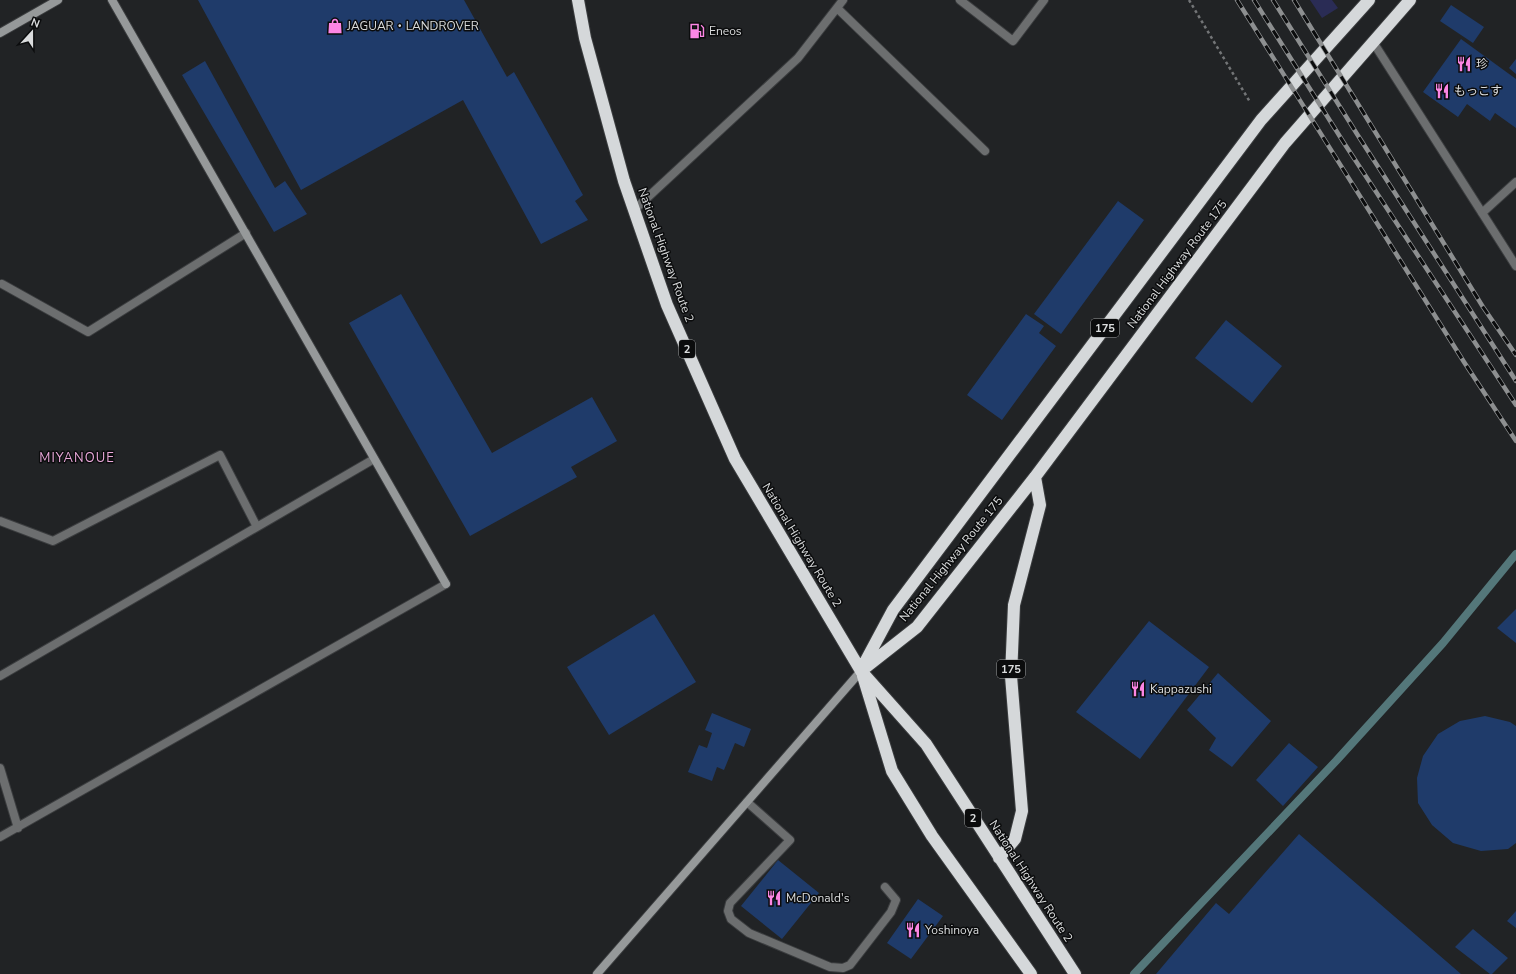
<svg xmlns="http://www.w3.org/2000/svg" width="1516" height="974" font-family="'Nunito Sans','Noto Sans JP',sans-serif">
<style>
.green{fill:#2a2c55}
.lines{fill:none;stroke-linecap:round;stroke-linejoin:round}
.stream{stroke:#54777a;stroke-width:8}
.building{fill:#1f3b6a}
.lane-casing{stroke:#3b3d3f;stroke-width:10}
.street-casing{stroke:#3b3d3f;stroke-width:10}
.secondary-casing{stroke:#3b3d3f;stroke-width:10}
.highway-casing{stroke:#3b3d3f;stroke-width:14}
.path{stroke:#737577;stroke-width:2.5;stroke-dasharray:3 3;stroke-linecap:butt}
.lane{stroke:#6c6e6f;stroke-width:8}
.street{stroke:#6c6e6f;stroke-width:8}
.secondary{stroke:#96999a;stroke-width:8}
.highway{stroke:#d5d8da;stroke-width:12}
.rail-casing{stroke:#8d8f90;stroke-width:4.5}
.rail{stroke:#0b0c0d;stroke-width:3;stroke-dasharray:9;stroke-linecap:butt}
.labels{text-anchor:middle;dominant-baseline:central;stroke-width:3;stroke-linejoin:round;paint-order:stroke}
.shield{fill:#0b0c0d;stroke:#9c9e9f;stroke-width:1}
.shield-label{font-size:11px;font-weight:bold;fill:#dadcdd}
.poi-label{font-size:12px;fill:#dadcdd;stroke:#0b0c0d;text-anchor:start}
.street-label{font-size:12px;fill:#dadcdd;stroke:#0b0c0d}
.neighbourhood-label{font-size:13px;letter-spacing:1px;fill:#eba9db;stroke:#0b0c0d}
</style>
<rect width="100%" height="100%" fill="#212325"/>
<path class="green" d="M1310,0H1332L1338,8L1322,18Z"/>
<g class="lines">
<path class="stream" d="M1134,974L1336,761L1443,643L1516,554"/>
</g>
<path class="building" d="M198,0H464L507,77L514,72L583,195L575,201L588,220L541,244L463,100L301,190Z
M1451,5L1484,27L1473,43L1440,21Z
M1461,39L1516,79V128L1495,113L1490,121L1467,104L1458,117L1423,92Z
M1516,59V74L1509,68Z
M205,61L275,188L285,181L307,214L274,232L182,75Z
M1118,201L1144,220L1061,334L1034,314Z
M401,294L492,453L592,397L617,441L571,467L577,477L470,536L349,323Z
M1026,314L1044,326L1039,333L1056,346L1002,420L967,395Z
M1226,320L1282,366L1252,403L1195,358Z
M1516,609V643L1497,628Z
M654,614L696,682L609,735L567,667Z
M1149,621L1209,667L1140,759L1076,712Z
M1218,673L1271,721L1232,767L1209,750L1216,738L1187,710Z
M712,713L751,729L744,747L735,743L724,770L717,767L712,781L688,772L699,745L707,748L712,733L705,730Z
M1485,716L1510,722L1516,726V843L1508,849L1481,851L1453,843L1432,825L1418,803L1417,778L1423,756L1438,734L1460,721Z
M1289,743L1318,767L1283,806L1256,780Z
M1299,834L1461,974H1156L1216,903L1229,914Z
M778,860L819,893L782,939L741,906Z
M918,899L943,916L911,959L887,943Z
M1516,911V928L1507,921Z
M1473,929L1508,958L1492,974H1490L1455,947Z"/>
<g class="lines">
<g class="lane-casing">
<path id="lane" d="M2,284L88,332L246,233
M747,802L790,840L730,903L728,911L731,919L749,933L830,967L843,968L850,965L891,912L896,900L885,887"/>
</g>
<g class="street-casing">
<path id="street" d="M960,0L1013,41L1044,0
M837,8L985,151
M1373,42L1516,266
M634,210L798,58L843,0
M1482,213L1516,182
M0,521L53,541L220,455L257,527
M0,676L374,459
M0,768L18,828
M0,837L446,584"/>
</g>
<g class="secondary-casing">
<path id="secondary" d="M112,0L446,584
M0,33L58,0
M597,974L861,671"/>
</g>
<g class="highway-casing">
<path id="highway" d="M578,0L585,38L624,181L667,305L735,459L861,671L926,744L1075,974
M863,666L893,610L1261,120L1369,0
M861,671L917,627L1035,477L1285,143L1410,0
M863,676L892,771L932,836L1031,974
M999,858L1015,839L1022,811L1011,676L1014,605L1040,505L1035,477"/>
</g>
<path class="path" d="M1189,0L1250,102"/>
<use href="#lane" class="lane"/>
<use href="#street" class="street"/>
<use href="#secondary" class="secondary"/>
<use href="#highway" class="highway"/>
<g class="rail-casing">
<path id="rail" d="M1237,0L1464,362L1516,441
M1254,0L1344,143L1516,405
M1273,0L1357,134L1516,381
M1294,0L1483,307L1516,355"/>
</g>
<use href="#rail" class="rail"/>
</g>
<defs>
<g id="shop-bare" transform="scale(1.2)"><path d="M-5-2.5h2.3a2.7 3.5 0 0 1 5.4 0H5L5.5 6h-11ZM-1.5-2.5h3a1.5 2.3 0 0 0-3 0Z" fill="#fc86e4" stroke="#0b0c0d" stroke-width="2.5" paint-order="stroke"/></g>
<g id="fuel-bare" transform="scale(1.2)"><path d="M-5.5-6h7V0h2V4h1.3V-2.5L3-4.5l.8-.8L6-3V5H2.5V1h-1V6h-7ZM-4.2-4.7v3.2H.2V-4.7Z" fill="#fc86e4" stroke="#0b0c0d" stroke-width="2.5" paint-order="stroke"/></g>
<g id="restaurant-bare" transform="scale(1.2)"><path d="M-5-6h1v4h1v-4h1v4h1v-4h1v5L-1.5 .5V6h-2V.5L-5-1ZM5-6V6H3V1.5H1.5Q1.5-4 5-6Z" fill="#fc86e4" stroke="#0b0c0d" stroke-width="2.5" paint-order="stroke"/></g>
</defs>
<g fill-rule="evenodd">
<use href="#shop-bare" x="335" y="26"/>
<use href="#fuel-bare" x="697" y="31"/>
<use href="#restaurant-bare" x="1464" y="64"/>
<use href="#restaurant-bare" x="1442" y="91"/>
<use href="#restaurant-bare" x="1138" y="689"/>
<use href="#restaurant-bare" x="774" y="898"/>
<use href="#restaurant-bare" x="913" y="930"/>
</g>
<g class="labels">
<g class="shield">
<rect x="1091" y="319" width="28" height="18" rx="3"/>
<rect x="679" y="340" width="16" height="18" rx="3"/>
<rect x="997" y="660" width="28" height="18" rx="3"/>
<rect x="965" y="809" width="16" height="18" rx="3"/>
</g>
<g class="shield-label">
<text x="1105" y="328">175</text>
<text x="687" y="349">2</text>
<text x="1011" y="669">175</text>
<text x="973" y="818">2</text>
</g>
<g class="poi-label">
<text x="347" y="26">JAGUAR・LANDROVER</text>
<text x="709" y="31">Eneos</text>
<text x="1476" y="64">珍</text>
<text x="1454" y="91">もっこす</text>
<text x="1150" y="689">Kappazushi</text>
<text x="786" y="898">McDonald's</text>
<text x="925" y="930">Yoshinoya</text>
</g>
<g class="street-label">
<text transform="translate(666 255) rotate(70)">National Highway Route 2</text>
<text transform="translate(1177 264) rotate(-53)">National Highway Route 175</text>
<text transform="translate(802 545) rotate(59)">National Highway Route 2</text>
<text transform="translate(951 559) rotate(-51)">National Highway Route 175</text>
<text transform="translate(1031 881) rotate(57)">National Highway Route 2</text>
</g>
<g class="neighbourhood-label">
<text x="77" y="458">MIYANOUE</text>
</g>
</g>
<g transform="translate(32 32) rotate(21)" stroke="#0b0c0d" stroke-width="3" paint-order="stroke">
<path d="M0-3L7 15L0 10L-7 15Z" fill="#dadcdd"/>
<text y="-6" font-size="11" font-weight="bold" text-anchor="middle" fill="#dadcdd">N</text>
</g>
</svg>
